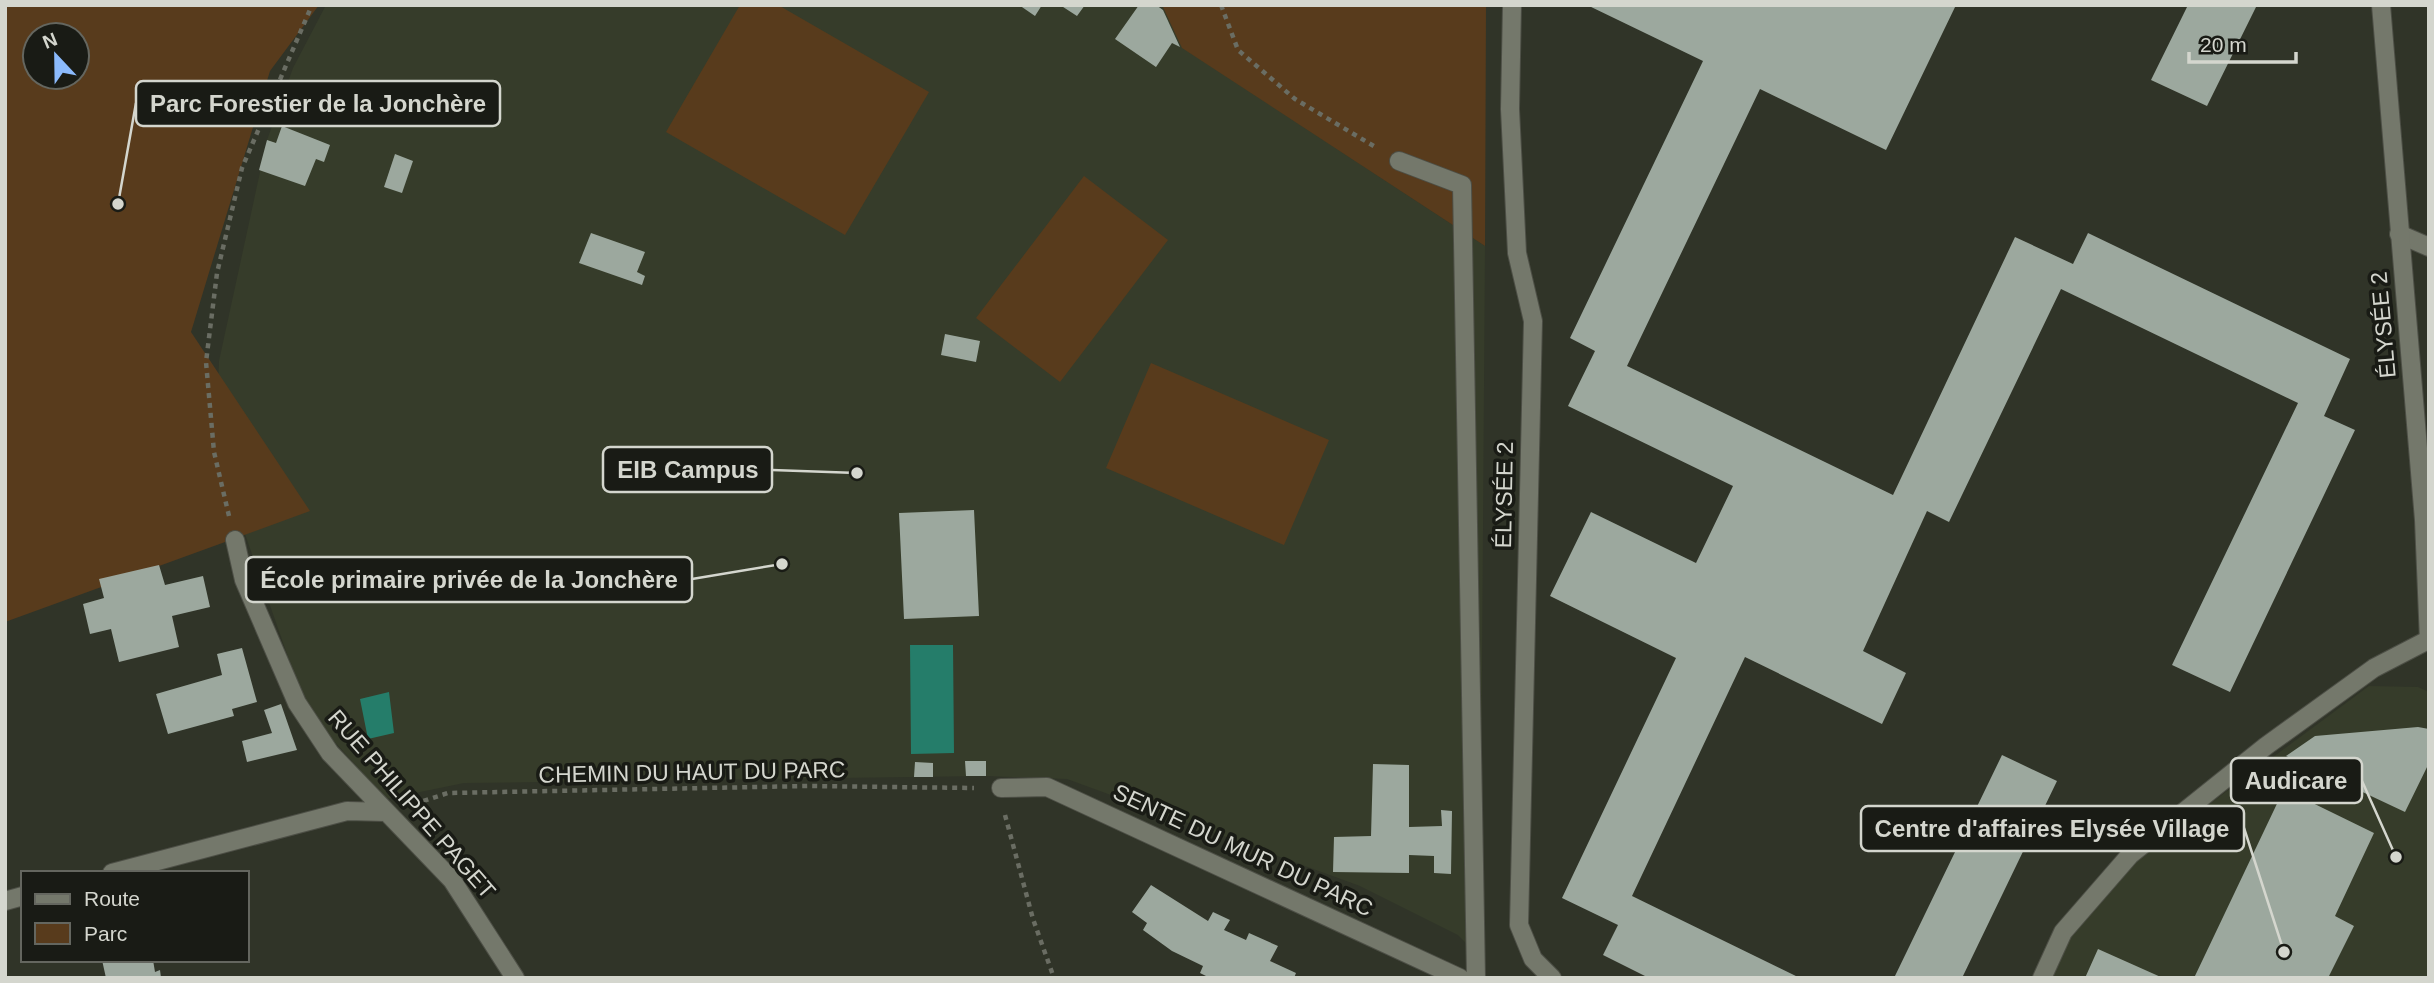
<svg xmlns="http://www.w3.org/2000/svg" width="2434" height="983" font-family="Arial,sans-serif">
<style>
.built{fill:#363c2a}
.green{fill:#583b1c;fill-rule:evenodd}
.water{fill:#257d6a}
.building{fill:#9ca89e}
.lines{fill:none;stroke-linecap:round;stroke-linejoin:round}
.lane-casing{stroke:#4d4f46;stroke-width:20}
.street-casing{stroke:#4d4f46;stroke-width:20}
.path{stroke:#6a6d63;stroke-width:4.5;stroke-dasharray:5 5;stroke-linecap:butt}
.lane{stroke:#74786b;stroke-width:18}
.street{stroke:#74786b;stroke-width:18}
.labels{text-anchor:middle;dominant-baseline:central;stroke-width:7;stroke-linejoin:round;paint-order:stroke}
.street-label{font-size:23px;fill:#d4d6ce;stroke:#191b15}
.leader{fill:none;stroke:#d4d6ce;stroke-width:2.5}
.callout-dot{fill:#d4d6ce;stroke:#191b15;stroke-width:2.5}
.callout{fill:#191b15;stroke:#d4d6ce;stroke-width:2.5}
.callout-label{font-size:24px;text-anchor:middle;font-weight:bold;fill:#d4d6ce}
</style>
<rect width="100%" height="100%" fill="#303428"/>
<path class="built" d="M326,5H1162L1183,48L1485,246L1480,957L1458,935L1360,886L1067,779L986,776L464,783L386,799L307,711L245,534L217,412L219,361L267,140L293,68Z
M2369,686L2418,687L2429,692V978H2051L2072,932L2142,854Z"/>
<path class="green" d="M5,5H319L270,71L191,332L310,511L5,622ZM35,35H77V77H35Z
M740,5H778L929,92L845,235L666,132Z
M1162,5H1486L1485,246L1182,48Z
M1084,176L1168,240L1060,382L976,318Z
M1151,363L1329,440L1284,545L1106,468Z"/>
<path class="water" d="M910,645H953L954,753L911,754Z
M389,692L394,733L368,739L360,699Z"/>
<path class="building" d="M1019,5H1042L1035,16Z
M1060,5H1085L1077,16Z
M1139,5H1156L1163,10L1180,47L1172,43L1156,67L1115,39Z
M1587,5H1956L1886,150L1760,89L1627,366L1893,495L2015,237L2073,264L2088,233L2350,359L2324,416L2355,430L2230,692L2172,665L2298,403L2061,289L1949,522L1927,511L1863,651L1906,673L1882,724L1745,657L1632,896L1800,978H1649L1603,955L1618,925L1562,898L1676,658L1550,596L1591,512L1696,563L1733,486L1568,406L1595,351L1570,338L1703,61Z
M2188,5H2257L2207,106L2151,80Z
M282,126L330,145L324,162L316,159L305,186L259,170L267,140L276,143Z
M395,154L413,161L402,193L384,187Z
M591,233L645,252L637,272L645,276L642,285L579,263Z
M945,334L980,341L976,362L941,355Z
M974,510L979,616L904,619L899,513Z
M159,565L165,585L203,576L210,607L172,616L179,647L119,662L111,629L90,634L83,604L104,598L99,579Z
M242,648L257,702L232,709L234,716L168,734L156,694L222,675L217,654Z
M281,704L297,750L247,762L242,741L272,733L264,710Z
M2418,727L2429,729V763L2405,812L2286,756L2315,736Z
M2002,755L2057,781L1962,978H1894Z
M965,761H986V776H966Z
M915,762L933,763V777H914Z
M1373,764L1409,765V827L1442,826L1441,810L1452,811L1451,874L1434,873V856L1409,855V873L1333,872L1334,837L1371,836Z
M2284,789L2374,833L2335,916L2354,926L2328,978H2194Z
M1151,885L1208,921L1213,912L1230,920L1224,930L1246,940L1249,933L1278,946L1270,961L1296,973L1294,978H1210L1200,973L1203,966L1172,951L1143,930L1147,923L1132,912Z
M2098,949L2163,978H2085Z
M102,960H153L155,972L160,970L161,978H106Z"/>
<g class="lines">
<g class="lane-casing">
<path id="lane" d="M2399,234L2429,247"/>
</g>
<g class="street-casing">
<path id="street" d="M1512,5L1510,109L1517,253L1533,321L1519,925L1533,959L1552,978
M2381,5L2424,520L2429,641
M1399,161L1462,185L1476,978
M235,540L244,580L297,703L330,753L452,880L515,978
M1001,788L1047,787L1460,978
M112,873L347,811L386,812
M5,901L23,896
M2042,978L2063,932L2130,855L2266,746L2374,668L2428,640"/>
</g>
<path class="path" d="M1221,5L1238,50L1295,99L1377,148
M229,516L214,452L206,362L217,273L242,168L312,5
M414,804L448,793L808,786L974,788
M1005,815L1033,919L1054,978"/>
<use href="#lane" class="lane"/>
<use href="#street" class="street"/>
</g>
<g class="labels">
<g class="street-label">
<text transform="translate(2383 325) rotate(-95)">ÉLYSÉE 2</text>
<text transform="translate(1504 495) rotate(-89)">ÉLYSÉE 2</text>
<text transform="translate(692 772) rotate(-1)">CHEMIN DU HAUT DU PARC</text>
<text transform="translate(412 804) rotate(49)">RUE PHILIPPE PAGET</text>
<text transform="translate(1243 850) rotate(25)">SENTE DU MUR DU PARC</text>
</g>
</g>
<path class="leader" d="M118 204L136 103M857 473L772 470M782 564L692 579M2396 857L2362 781M2284 952L2244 828"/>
<g class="callout-dot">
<circle cx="118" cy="204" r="7"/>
<circle cx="857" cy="473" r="7"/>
<circle cx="782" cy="564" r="7"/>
<circle cx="2396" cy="857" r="7"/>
<circle cx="2284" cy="952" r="7"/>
</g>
<g class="callout">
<rect x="136" y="81" width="364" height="45" rx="7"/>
<rect x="603" y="447" width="169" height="45" rx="7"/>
<rect x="246" y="557" width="446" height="45" rx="7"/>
<rect x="2231" y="758" width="131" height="45" rx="7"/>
<rect x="1861" y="806" width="383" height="45" rx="7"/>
</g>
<g class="callout-label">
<text x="318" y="112">Parc Forestier de la Jonchère</text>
<text x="688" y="478">EIB Campus</text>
<text x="469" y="588">École primaire privée de la Jonchère</text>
<text x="2296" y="789">Audicare</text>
<text x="2052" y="837">Centre d'affaires Elysée Village</text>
</g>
<rect width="2434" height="983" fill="none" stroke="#d4d6ce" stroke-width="14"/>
<rect x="21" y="871" width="228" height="91" fill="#191b15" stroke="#64665f" stroke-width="2"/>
<rect x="35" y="894" width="35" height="10" fill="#74786b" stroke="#64665f" stroke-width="2"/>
<text x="84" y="906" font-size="21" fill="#d4d6ce">Route</text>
<rect x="35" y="923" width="35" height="21" fill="#583b1c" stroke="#64665f" stroke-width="2"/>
<text x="84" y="941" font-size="21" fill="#d4d6ce">Parc</text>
<g transform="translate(56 56) rotate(338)"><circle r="33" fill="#191b15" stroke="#64665f" stroke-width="2"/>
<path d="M0-5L12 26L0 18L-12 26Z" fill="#8bbafc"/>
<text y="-10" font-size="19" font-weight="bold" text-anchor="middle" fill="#d4d6ce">N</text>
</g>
<path d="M2189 52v10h107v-10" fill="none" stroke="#d4d6ce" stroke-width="3.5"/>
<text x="2200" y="52" font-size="21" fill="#d4d6ce" stroke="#191b15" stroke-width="5" paint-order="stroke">20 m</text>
</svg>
